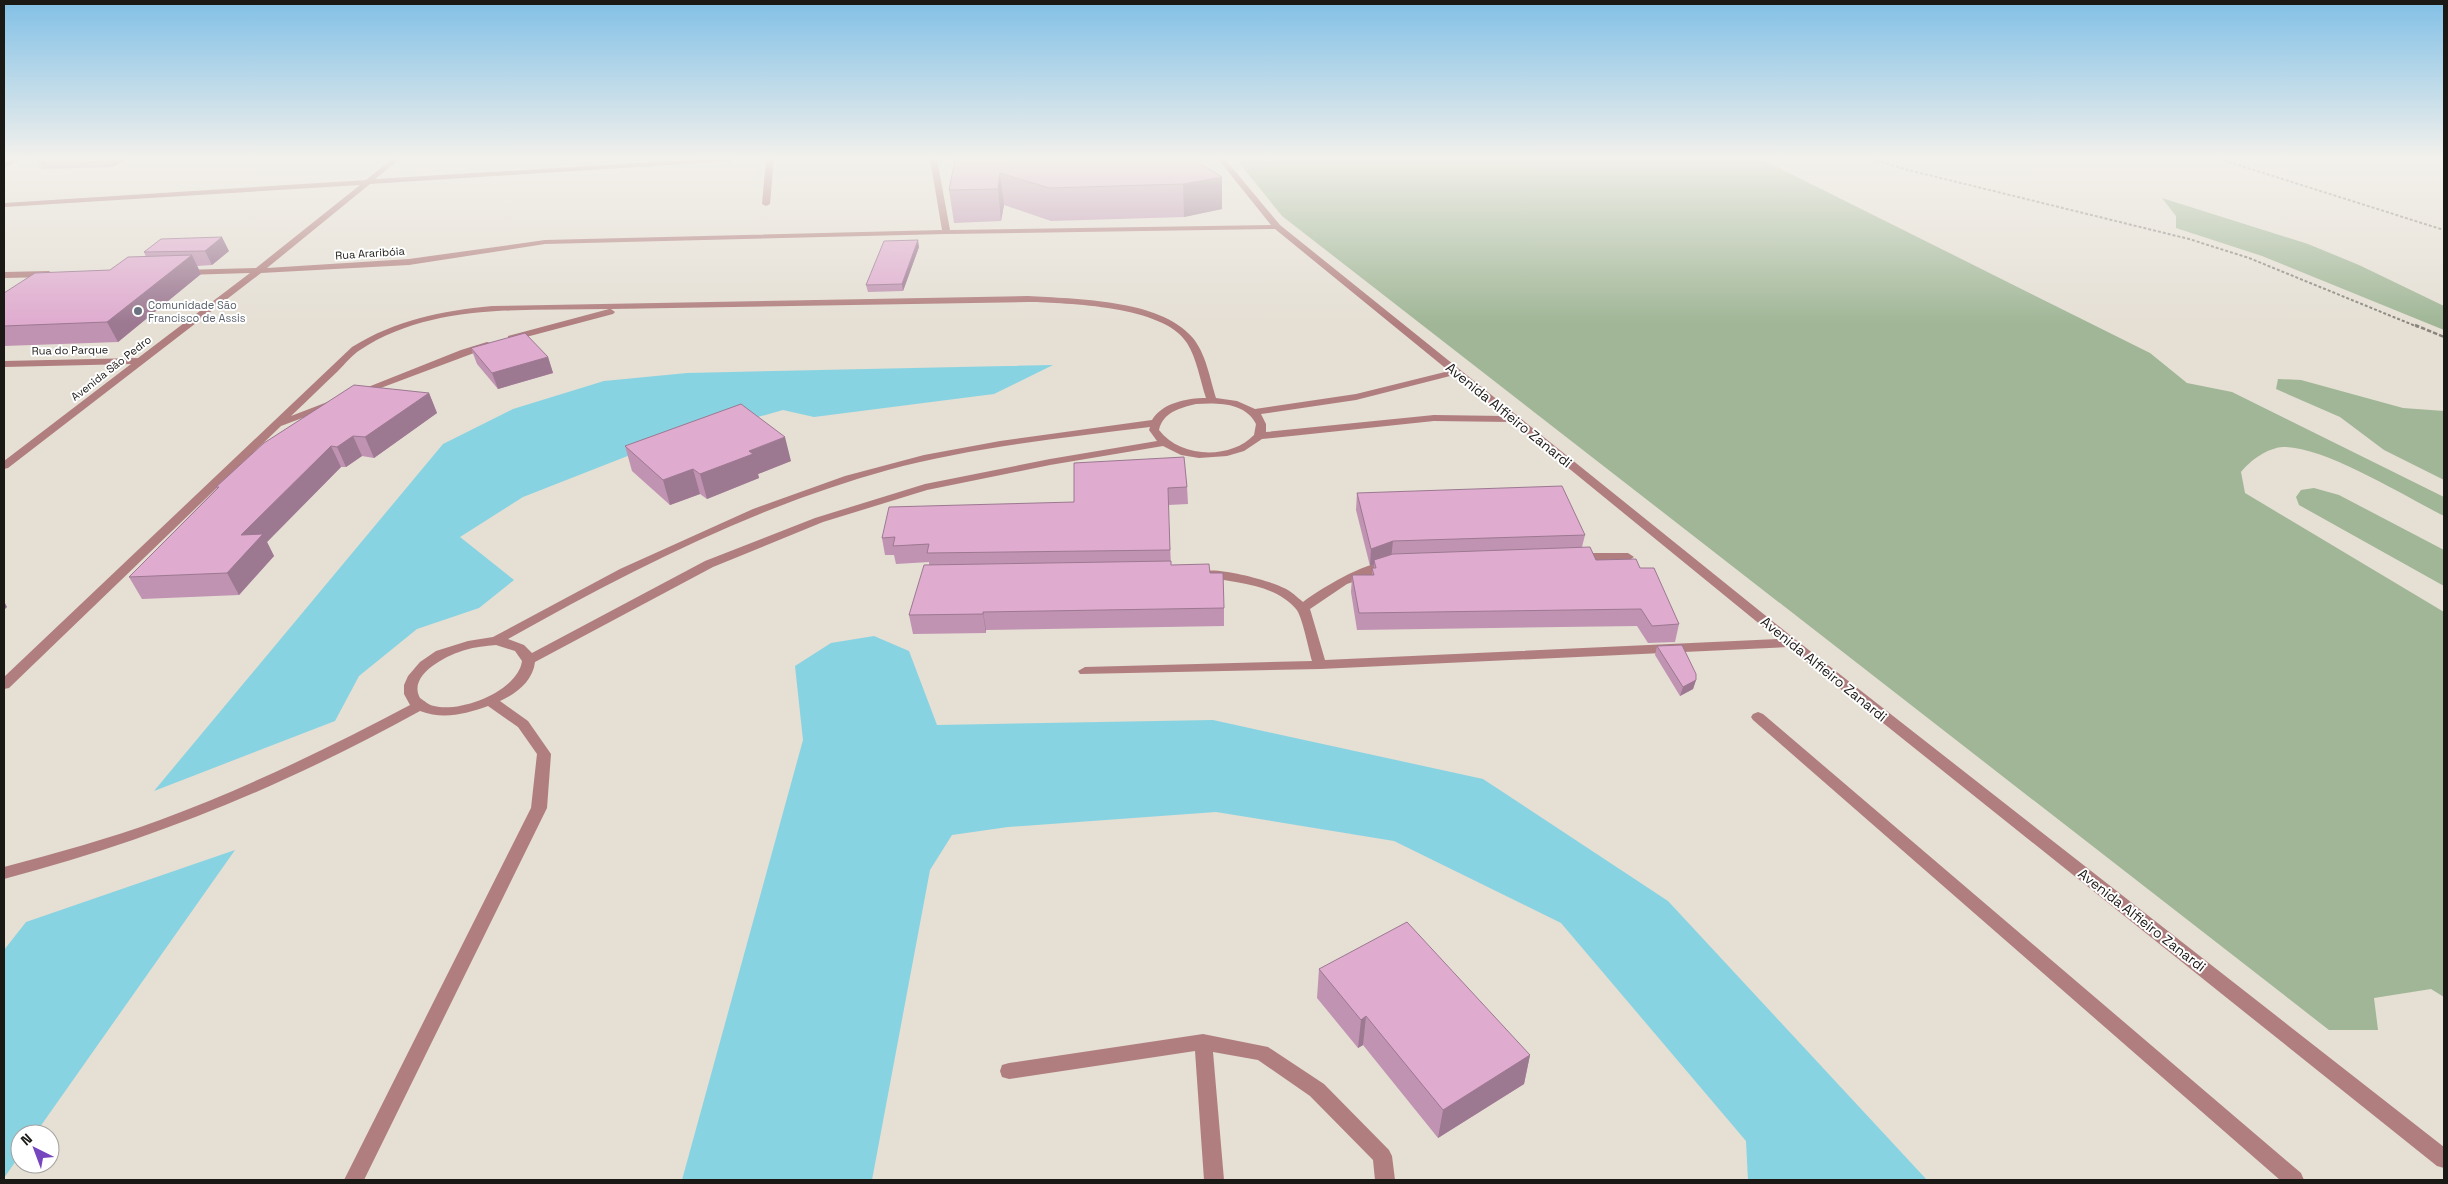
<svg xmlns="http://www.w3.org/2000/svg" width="2448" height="1184" font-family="'Space Grotesk',sans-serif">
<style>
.green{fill:#a0b696}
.water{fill:#88d3e2}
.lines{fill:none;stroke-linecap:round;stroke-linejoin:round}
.path-far1{stroke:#89857d;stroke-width:2;stroke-dasharray:3 2;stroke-linecap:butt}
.path{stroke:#89857d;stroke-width:2.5;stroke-dasharray:4.5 2;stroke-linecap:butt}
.minor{fill:#b07e7e;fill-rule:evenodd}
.wall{fill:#c093b2}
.shaded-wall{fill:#9c7891}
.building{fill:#dfabcf;stroke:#9c7891}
.worship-dot{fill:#6b7280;stroke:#fff;stroke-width:2}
.labels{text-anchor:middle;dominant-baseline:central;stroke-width:4;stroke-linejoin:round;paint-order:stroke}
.far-street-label{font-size:11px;fill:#1b1916;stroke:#fff}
.far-worship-label{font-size:11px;fill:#5b616d;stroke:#fff;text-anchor:start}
.street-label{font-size:14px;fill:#1b1916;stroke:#fff}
</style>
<rect width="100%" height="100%" fill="#e5dfd4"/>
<path class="green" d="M1236,159H1761L2150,353L2187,383L2232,392L2444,497V516C2406,497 2324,446 2283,447C2267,448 2251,460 2241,472L2245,493L2444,612V997L2431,989L2374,998L2378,1030H2329L1282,216Z
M2162,198L2308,244L2359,265L2444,306V330L2262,256L2176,228V216Z
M2278,379L2301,380L2403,408L2444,411V480L2384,450L2340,417L2276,389Z
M2314,488L2339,495L2444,550V586L2299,505L2296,497L2301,490Z"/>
<path class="water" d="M1053,365L994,394L814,417L783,410L648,448L523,497L460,537L514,580L479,608L417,629L359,676L335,721L154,791L443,444L513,409L604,381L687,373Z
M874,636L909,651L937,725L1213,720L1483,779L1668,901L1927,1180H1748L1746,1141L1561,923L1394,841L1216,812L1008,827L952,835L930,870L872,1180H682L803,740L795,666L831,643Z
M235,850L35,1134H20V1155L4,1178V950L26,922Z"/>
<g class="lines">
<path class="path-far1" d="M1872,159L1908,170L2189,239L2249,258L2418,327
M2219,159L2444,230"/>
<path class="path" d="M2415,325L2444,337"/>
<path class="minor" d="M12,159H21L4,168V163Z
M392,159H400L375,179L704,159H736L732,161L370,184L267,268L409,259L545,240L942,230L930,159H937L950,230L1271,225L1218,159H1225L1280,225L1796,640L2444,1147V1168L2437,1166L1788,647L1320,669L1080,674L1078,671L1085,667L1312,661C1309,651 1302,615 1296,609C1274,583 1233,583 1203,576L1201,573C1209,564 1272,581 1284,588C1291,591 1297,597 1303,602C1320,589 1372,557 1393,562L1395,565L1393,568L1347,584L1310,609L1325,660L1778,639L1512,422L1434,421L1262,439L1244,451L1227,456L1199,458L1181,455L1163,446L1050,465L927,490L823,522L713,567L535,662C533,681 516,694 500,701L528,721L551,754L547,808L364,1180H344L531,808L537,754L518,727L488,706C465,714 444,720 420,711C284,786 155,839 4,879V867C56,853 108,839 160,820C246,788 329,748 410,705L404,694V685L408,676L420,662L436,651L468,641L493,637L620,569L753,509L845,476L924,455L1000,441L1152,420C1162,403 1187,398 1206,398C1200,380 1197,359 1187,343C1165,306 1067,303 1028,302L611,309L615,312L613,314L511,341L508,340V336L609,309C526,311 433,302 360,350C352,355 345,364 338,371C322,386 307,401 291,416L330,401L335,404L334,406L281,426L9,688L4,689V677L352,347C396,320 441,311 492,306L1028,296C1075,299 1159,299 1192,337C1206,353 1210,379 1216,398L1237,401L1255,409L1356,394L1449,371L1275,229L946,234L545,244L409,265L261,273L8,468L4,469V461L131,364L4,367V361L138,358L250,273L184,275L180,272L181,270L256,268L360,185L4,207V203L366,180ZM1454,375L1504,416L1434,415L1266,432V424L1261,414L1356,400ZM1196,404C1217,403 1245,402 1256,424L1254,435C1230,460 1180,458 1159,430C1163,412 1180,408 1196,404ZM1150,427L1149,430L1157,441L1050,459L925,484L815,518L705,561L532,653L524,645L508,639C629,571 754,507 888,470C973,447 1062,438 1150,427ZM496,645L515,651L522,661C518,691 460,713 434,706C428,705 425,701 420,698C407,675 447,655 465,650C475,647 486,646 496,645Z
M766,159H774L770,204L766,206L762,204Z
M4,272L49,271L53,274L49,277L4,278Z
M487,342L490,343V347L362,395L358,396L353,393L461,350Z
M1579,553H1628L1634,557L1628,561L1575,560L1573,557L1575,554Z
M1758,712L1763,714L2301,1173L2304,1180H2280L1753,720L1751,717L1753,714Z
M1203,1034L1268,1047L1324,1084L1389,1150L1392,1156L1395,1180H1375L1373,1160L1310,1096L1258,1060L1213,1052L1224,1180H1204L1195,1051L1009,1079L1002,1077L1000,1071L1002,1065L1009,1063Z"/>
</g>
<path class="wall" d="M37,159H126L113,167L42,169Z
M958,159L1222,177V209L1184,217L1051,221L1004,205L1001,221L954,223L949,190Z
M161,239L229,251L212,265L197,266L201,274L118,342L4,346V293L110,270L146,257L144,252Z
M919,247L903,291L868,292L866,285Z
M471,348L548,357L553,373L498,389L477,364Z
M429,393L437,413L374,458L362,456L346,467H341L267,542L274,556L239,595L142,599L129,577L217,488L216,487Z
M625,446L791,461L758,474L759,478L707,499L700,494L670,505L632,471Z
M1074,463L1187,487L1188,504L1168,505L1171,565L1210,573L1224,608V626L986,630V633L913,634L909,615L929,565V562L896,564L894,555H885L882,538L1074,502Z
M1357,493L1585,535L1582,547L1596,560L1640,568L1679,624L1675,642L1648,643L1637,626L1357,630L1351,592L1352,575H1372V568H1374V565L1370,566L1356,510Z
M1657,646L1696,680L1693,689L1680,696L1655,655Z
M1319,969L1530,1055L1524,1084L1438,1138L1363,1045L1358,1048L1317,998Z"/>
<path class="shaded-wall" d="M109,159H126L113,167Z
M1000,173L1004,205L1001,221L998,189Z
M1222,177V209L1184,217L1183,184Z
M222,237L229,251L212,265L205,251Z
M918,240L919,247L903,291L902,284Z
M192,255L201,274L118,342L107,322Z
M548,357L553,373L498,389L492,373Z
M429,393L437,413L374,458L365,437Z
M353,436L362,456L346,467L337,447Z
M785,437L791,461L758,474L759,478L707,499L700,474L749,451Z
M331,446L341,467L267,542L274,556L239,595L227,573L241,535Z
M693,469L700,494L670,505L663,480Z
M1393,541L1391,559L1374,560V565L1370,566L1371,549Z
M4,601L7,607L4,610Z
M983,612L986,630V633L983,614Z
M1696,680L1693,689L1680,696L1683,687Z
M1366,1016L1363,1045L1358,1048L1361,1020Z
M1530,1055L1524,1084L1438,1138L1443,1110Z"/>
<path class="building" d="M958,159H1193L1222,177L1183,184L1049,188L1000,173L998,189L949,190L955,160Z
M222,237L205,251L144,252L161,239Z
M918,240L902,284L866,285L884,241Z
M192,255L107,322L4,326V293L35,273L110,270L128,257Z
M525,333L548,357L492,373L471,348Z
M354,385L429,393L365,437L353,436L337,447L331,446L241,535L263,534L227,573L129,577L219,487H216L264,443Z
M741,404L785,437L749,451L753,454L700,474L693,469L663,480L625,446Z
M1184,457L1187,487L1168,488L1170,550L927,553L929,544L893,546L895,537L882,538L889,507L1074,502V463Z
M1562,486L1585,535L1393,541L1371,549L1357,493Z
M1590,547L1596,560L1636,559L1640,568H1654L1679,624L1652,626L1641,609L1359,613L1352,575H1374L1372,568H1376L1374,560L1393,554Z
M1171,561V565L1209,564L1210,573H1223L1224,608L983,612V614L909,615L924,565Z
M1682,645L1696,674V680L1683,687L1657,646Z
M1407,922L1530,1055L1443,1110L1366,1016L1361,1020L1319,969Z"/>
<linearGradient id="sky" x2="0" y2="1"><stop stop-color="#81c0e6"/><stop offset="0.49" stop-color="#f3f1ec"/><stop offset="1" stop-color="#f3f1ec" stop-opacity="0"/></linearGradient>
<rect width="2448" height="324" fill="url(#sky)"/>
<circle class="worship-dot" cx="138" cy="311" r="5"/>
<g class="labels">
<g class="far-street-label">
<text transform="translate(370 253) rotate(-4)">Rua Araribóia</text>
<text transform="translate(70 350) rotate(-1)">Rua do Parque</text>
<text transform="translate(111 368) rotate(-38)">Avenida São Pedro</text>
</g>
<g class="far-worship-label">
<text x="148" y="305">Comunidade São<tspan x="148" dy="13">Francisco de Assis</tspan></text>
</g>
<g class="street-label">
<text transform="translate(1509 415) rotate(39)">Avenida Alfieiro Zanardi</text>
<text transform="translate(1824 669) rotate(39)">Avenida Alfieiro Zanardi</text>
<text transform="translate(2142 920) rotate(38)">Avenida Alfieiro Zanardi</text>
</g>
</g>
<rect width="2448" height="1184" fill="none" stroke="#1b1916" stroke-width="10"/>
<g transform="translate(35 1149) rotate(318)"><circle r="24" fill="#ffffff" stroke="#a4a3a2"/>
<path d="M0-4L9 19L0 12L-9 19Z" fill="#7646be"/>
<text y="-8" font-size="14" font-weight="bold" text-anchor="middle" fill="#1b1916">N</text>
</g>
</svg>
